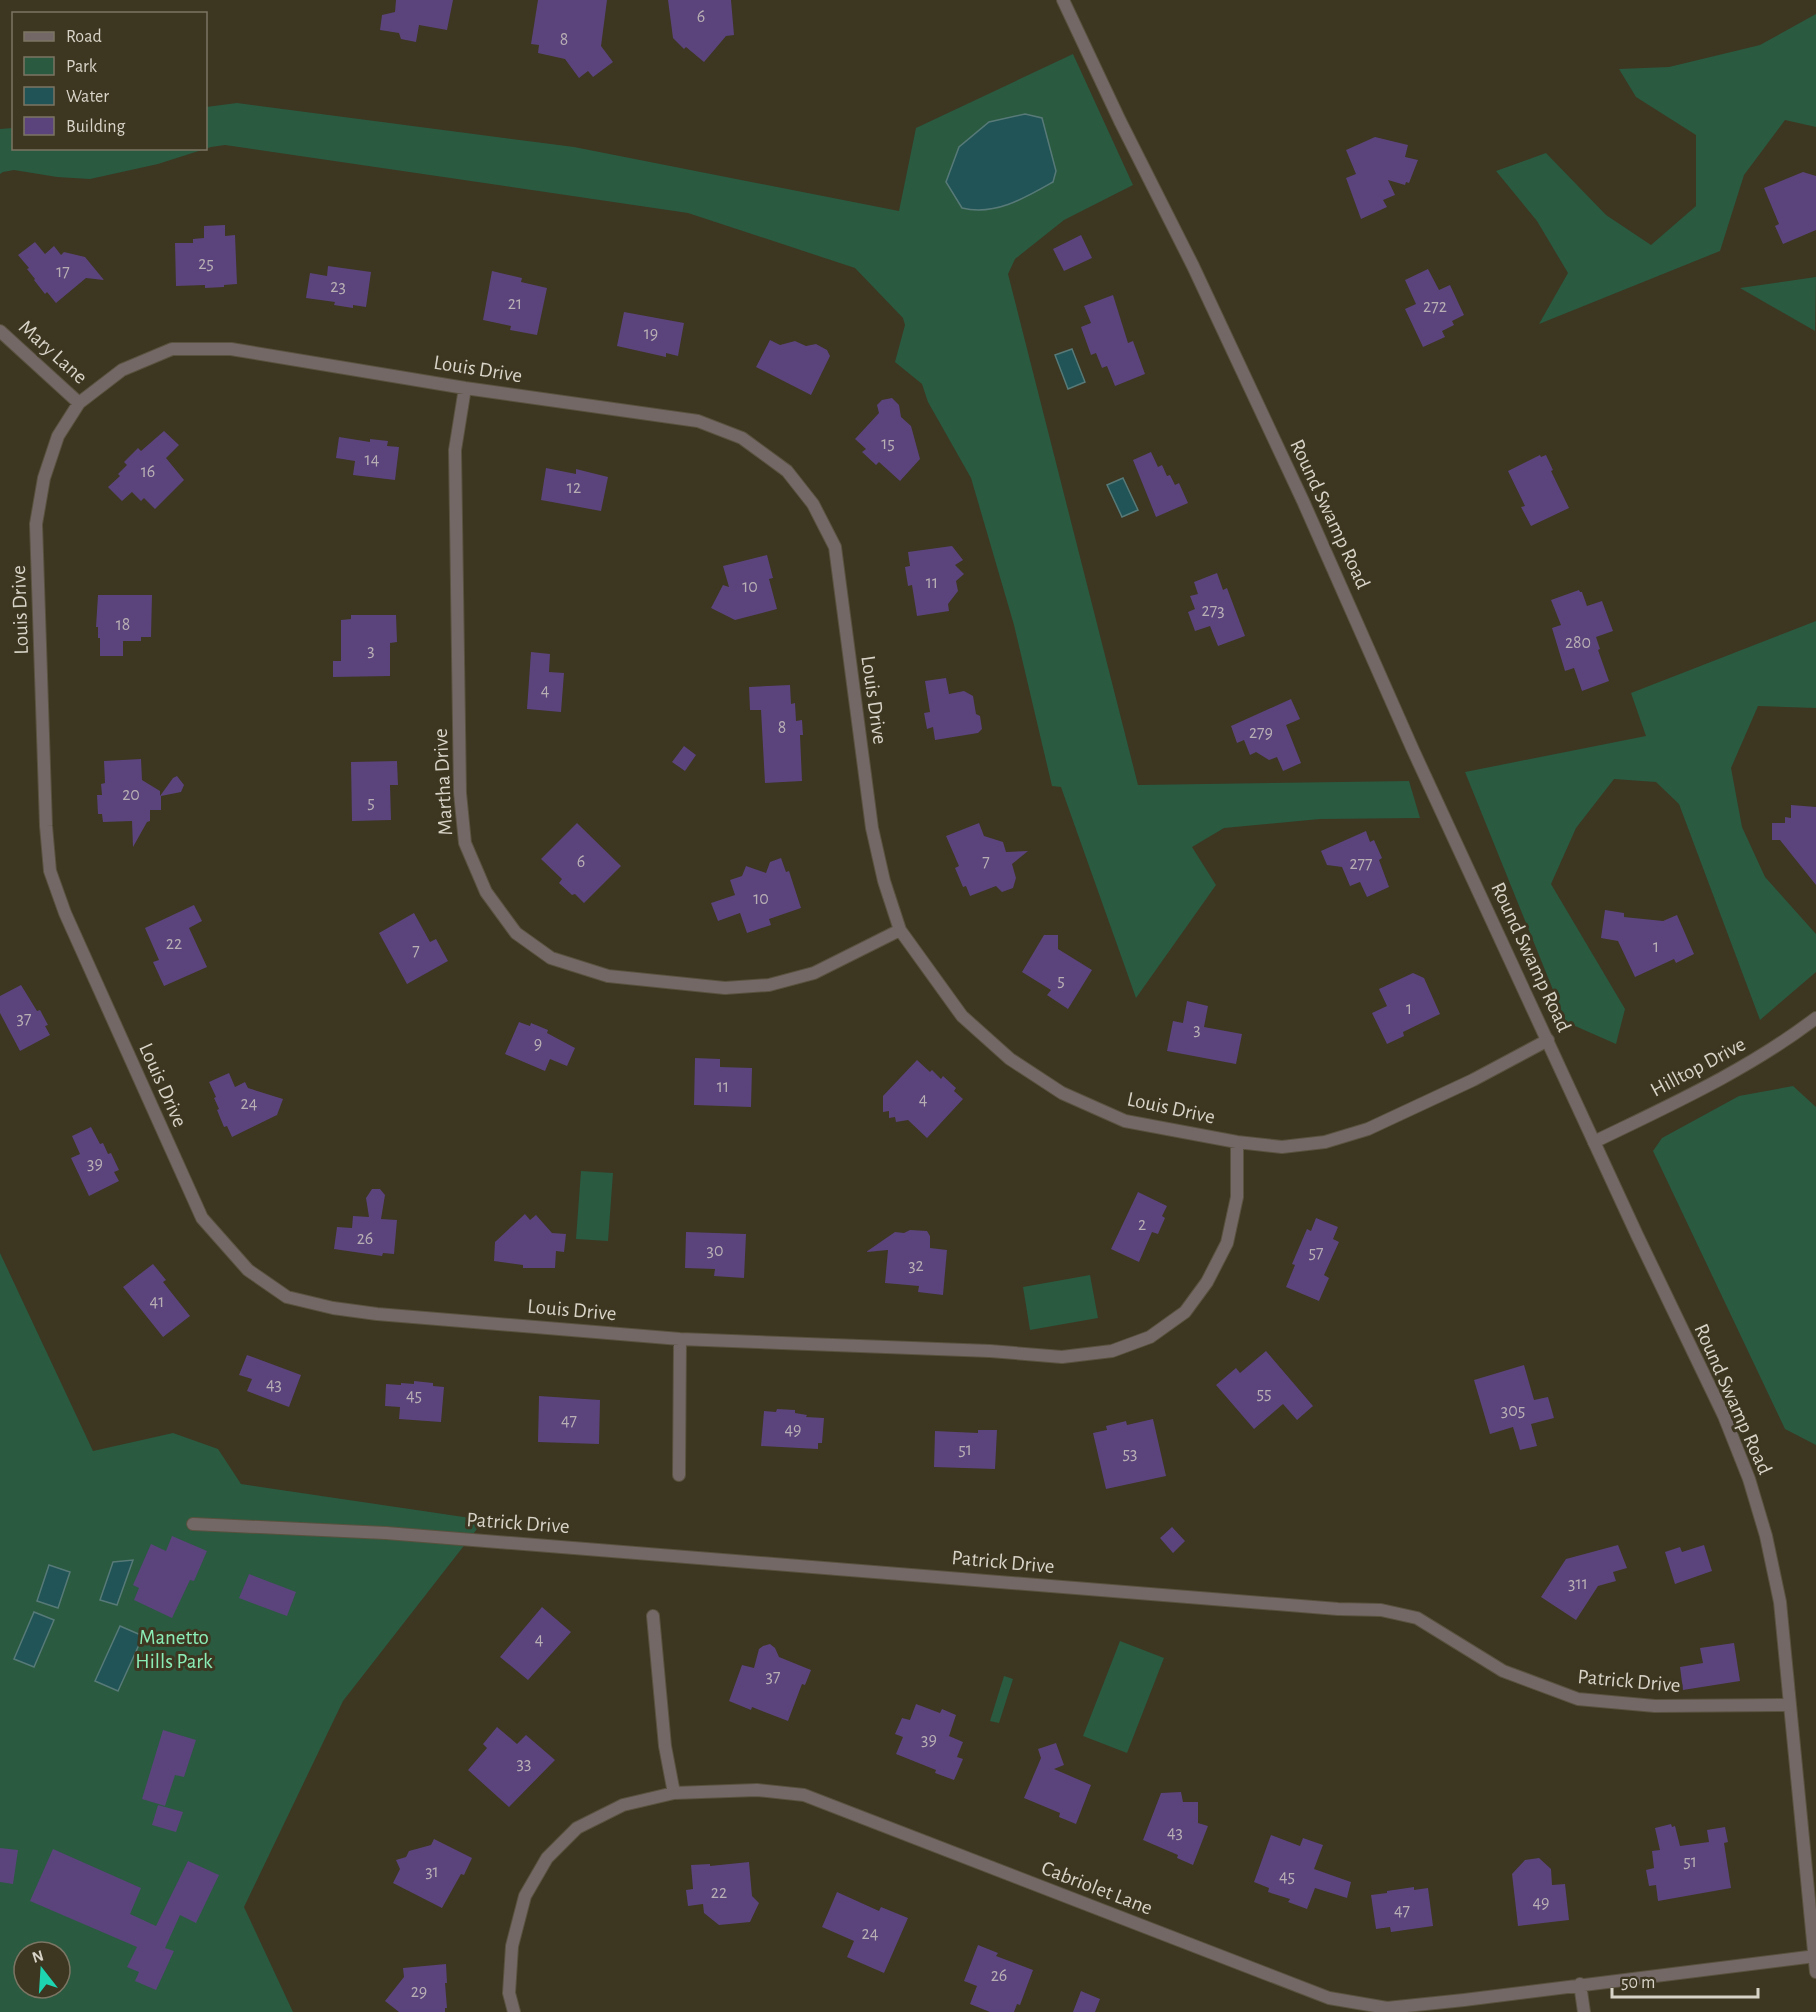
<svg xmlns="http://www.w3.org/2000/svg" width="1816" height="2012" font-family="'Alegreya Sans',sans-serif">
<style>
.green{fill:#2a5a40;fill-rule:evenodd}
.water{fill:#205456;stroke:#577a78;stroke-width:1.5}
.building{fill:#5b447b}
.lines{fill:none;stroke-linecap:round;stroke-linejoin:round}
.minor-casing{stroke:#59523f;stroke-width:14}
.tertiary-casing{stroke:#59523f;stroke-width:14}
.minor{stroke:#746866;stroke-width:12}
.tertiary{stroke:#746866;stroke-width:12}
.labels{text-anchor:middle;dominant-baseline:central;stroke-width:6;stroke-linejoin:round;paint-order:stroke}
.number-label{font-size:18px;fill:#b8afb4}
.street-label{font-size:21px;fill:#d7d3c7;stroke:#3d3621}
.park-label{font-size:21px;fill:#8bedb6;stroke:#3d3621}
</style>
<rect width="100%" height="100%" fill="#3d3621"/>
<path class="green" d="M1816,14V127L1785,120L1744,175L1720,251L1539,324L1568,273L1537,221L1496,171L1546,153L1606,215L1651,245L1696,206V135L1636,97L1619,69L1669,67L1760,45Z
M1073,54L1133,185L1064,220L1015,259L1008,274L1138,785L1409,781L1420,818L1320,819L1224,828L1192,847L1216,885L1136,998L1061,787L1052,786L1014,625L971,478L928,402L922,384L895,362L905,325L903,318L855,268L688,213L225,145L211,147L158,164L90,179L57,177L14,170L3,172L0,174V129L13,128L14,148H206V107L237,103L574,147L899,211L916,128Z
M1816,277L1815,331L1740,288Z
M1816,621V708L1758,706L1731,768L1742,827L1765,877L1816,934V972L1760,1020L1679,804L1656,782L1614,779L1576,828L1551,884L1625,1009L1616,1044L1566,1022L1465,772L1646,736L1631,693Z
M1793,1086L1816,1107V1445L1785,1429L1653,1151L1662,1138L1739,1096Z
M581,1171L613,1173L608,1241L576,1239Z
M0,1253L93,1451L173,1433L218,1449L241,1484L484,1520L343,1701L244,1907L293,2012H0ZM24,1952H60V1988H24Z
M1090,1275L1098,1318L1030,1330L1023,1287Z
M1120,1641L1164,1658L1127,1753L1083,1736Z
M1004,1676L1013,1679L999,1723L990,1721Z"/>
<path class="water" d="M1025,114L1042,118L1056,171L1053,182C1025,198 995,216 962,208L946,182L959,147L989,122Z
M1072,349L1085,382L1068,389L1055,355Z
M1123,478L1138,510L1122,517L1107,485Z
M133,1560L117,1605L100,1600L113,1562Z
M49,1565L70,1572L58,1608L37,1601Z
M34,1612L54,1620L34,1667L14,1659Z
M120,1626L143,1636L118,1691L95,1681Z"/>
<path class="building" d="M396,0H453L447,30L419,25L416,42L401,39L399,33L380,30L382,15L395,12Z
M538,0H607L601,46L613,62L593,77L588,71L579,78L565,59L538,53L539,45L531,44Z
M668,0H731L734,35L726,36L704,62L686,47L684,49L673,38Z
M1375,137L1408,145L1405,157L1418,160L1409,183L1406,182L1405,185L1388,180L1395,195L1383,200L1387,207L1361,219L1346,178L1356,174L1346,150Z
M1803,172L1816,176V230L1783,244L1775,226L1779,224L1764,188Z
M225,225V236L235,235L237,284L224,285V287L205,288V285L176,286L175,243H193V239L204,238V226Z
M1081,235L1092,258L1064,271L1053,249Z
M35,242L45,254L54,246L61,255L64,252L85,257L104,280L86,278L56,303L47,292L45,294L34,280L35,279L27,269L29,268L18,255Z
M328,266L371,272L366,307L353,305V308L334,305L335,302L306,298L310,273L327,276Z
M1428,269L1439,290L1450,285L1464,315L1452,321L1454,325L1442,331L1445,337L1423,347L1405,309L1416,304L1405,280Z
M492,271L522,278L521,282L547,288L537,335L510,330L511,326L483,320Z
M1113,295L1128,343L1133,341L1145,374L1115,386L1107,366L1102,368L1096,353L1091,355L1081,327L1091,323L1084,306Z
M624,312L684,323L678,356L666,353V357L617,346Z
M770,340L780,345L795,341L806,346L816,344L827,350L830,356L811,395L756,367Z
M892,398L899,405L901,417L911,426L920,459L900,481L879,462L876,465L862,452L866,449L855,439L879,413L877,405L882,400Z
M164,431L179,445L166,458L184,480L155,509L144,498L141,501L132,492L122,501L108,487L120,476L118,474L127,465L124,462L138,448L141,451Z
M339,437L370,442V439L388,441L387,446L399,447L395,480L353,475L355,461L336,458Z
M1151,452L1158,467L1162,465L1167,476L1170,475L1175,485L1179,483L1188,503L1156,517L1133,460Z
M1540,455L1541,457L1546,455L1553,470L1551,471L1569,508L1531,526L1521,507L1525,506L1508,471Z
M546,468L576,474V469L608,477L601,511L541,500Z
M952,546L963,560L955,565L964,574L956,581L958,591L948,604L949,611L917,616L912,585L908,586L905,567L910,566L908,552Z
M767,555L773,578L769,579L777,609L735,620L711,608L723,585L729,587L723,566Z
M1217,573L1223,590L1227,588L1245,636L1218,646L1210,626L1195,631L1188,612L1195,609L1190,596L1198,594L1194,582Z
M1579,590L1580,592H1582L1587,606L1602,601L1613,631L1596,637L1600,649L1598,650L1609,681L1582,691L1574,668L1565,671L1552,628L1561,625L1551,600Z
M98,595H152L151,637H141V641H123V656H100V638H98V627H96Z
M351,615H396L397,642L390,643V676L333,677V661H341V620L351,619Z
M531,652L550,654L549,672L564,673L561,712L527,709Z
M946,678L949,694L964,691L973,696L976,714L980,716L982,729L978,733L935,740L933,727L927,729L924,713L930,712L925,681Z
M790,685L791,704L795,703L796,721L802,720L803,735H800L802,781L765,783L761,710H750L749,687Z
M1291,699L1300,719L1286,725L1301,763L1283,771L1277,757L1269,760L1256,752L1250,755L1244,740L1237,743L1231,726Z
M684,746L696,755L685,771L672,762Z
M141,759L142,780L160,791V796L173,778L177,776L184,785L181,792L161,796V810H150V821L147,822L133,847L132,821L103,822L102,814H98L97,795H102L101,784L105,783L104,761Z
M397,761L398,785H390L391,820L352,821L351,762Z
M1791,805L1816,807V885L1780,840H1772V823H1785V817L1791,818Z
M577,823L621,866L584,903L575,894L572,895L559,883L562,879L541,859Z
M979,823L984,836L1003,842L1006,852L1028,851L1012,864L1016,878L1013,888L1002,892L996,886L970,896L966,886L963,887L955,868L959,866L946,836Z
M1366,831L1370,842L1374,840L1382,858L1379,860L1389,887L1367,897L1360,882L1350,886L1342,867L1327,865L1321,851Z
M781,858L786,872L789,871L801,908L769,919L771,925L747,933L740,913L718,921L711,903L735,895L730,880L742,876L746,866L766,873L770,862Z
M194,905L202,921L189,928L207,967L164,986L153,962L159,960L145,928Z
M1605,910L1624,913V917L1663,921L1677,915L1694,954L1676,963L1674,959L1635,977L1618,941L1601,938Z
M414,913L430,942L436,939L448,961L407,984L379,933Z
M1044,935H1058V949L1092,970L1068,1009L1047,995L1051,990L1022,972Z
M1413,973L1424,978L1440,1014L1403,1032L1404,1036L1387,1044L1372,1013L1387,1006L1379,989Z
M21,985L37,1011L40,1010L48,1025L45,1026L50,1035L20,1051L0,1013V996Z
M1187,1001L1208,1006L1204,1027L1242,1034L1236,1064L1167,1051L1173,1021L1183,1023Z
M519,1022L530,1026L531,1023L548,1030L547,1033L575,1048L567,1066L550,1059L545,1071L505,1054Z
M695,1058L720,1059V1067L752,1068L751,1107L694,1105Z
M917,1060L930,1072L932,1070L941,1079L943,1076L956,1088L954,1091L963,1099L927,1138L908,1120L896,1122L895,1117L889,1118V1111L883,1112V1096Z
M229,1073L235,1087L245,1082L248,1088L283,1099L277,1115L232,1137L227,1126L224,1127L217,1110L219,1109L214,1098L216,1097L209,1082Z
M91,1127L100,1144L103,1143L108,1154L111,1153L119,1170L114,1172L119,1181L89,1196L71,1158L80,1154L72,1136Z
M372,1189H380L385,1195L381,1219L397,1220L394,1254L383,1253L382,1256L334,1249L337,1227L352,1228L353,1216L369,1217L366,1198Z
M1138,1192L1167,1206L1162,1216L1165,1218L1158,1234L1152,1232L1139,1262L1111,1249Z
M525,1214L530,1220L536,1215L552,1233L566,1234L564,1252L556,1251L555,1268H523V1265L494,1261L495,1242Z
M1316,1218L1338,1227L1333,1239L1339,1242L1324,1275L1329,1278L1319,1301L1286,1287L1295,1265L1292,1264L1307,1229L1311,1231Z
M910,1230L927,1231L930,1236V1248L947,1250L943,1295L918,1292L919,1286L885,1283L888,1250L866,1252L895,1232L904,1233Z
M686,1232L746,1234L744,1278L714,1276L715,1269L685,1268Z
M153,1264L166,1280L163,1282L190,1316L163,1337L123,1287Z
M1266,1351L1313,1406L1297,1420L1283,1404L1254,1429L1216,1385L1236,1368L1240,1373Z
M247,1355L301,1375L289,1407L247,1391L252,1379L239,1375Z
M1524,1365L1534,1400L1548,1397L1554,1418L1531,1424L1537,1446L1520,1450L1513,1427L1490,1434L1474,1380Z
M414,1381L433,1383V1386L444,1387L441,1422L399,1419L400,1407L385,1406L386,1384L401,1385V1383L414,1384Z
M539,1396L600,1400L599,1444L538,1442Z
M777,1409L795,1410V1413L807,1415L806,1417L824,1418L822,1443H818V1449L761,1446L764,1411L776,1412Z
M1153,1419L1166,1476L1106,1489L1093,1433L1107,1430L1106,1426L1126,1421L1127,1425Z
M978,1430H997L995,1469L934,1467L935,1431L978,1433Z
M1172,1527L1185,1541L1173,1553L1160,1538Z
M172,1536L207,1551L194,1581L190,1580L172,1618L134,1600L139,1588L133,1585L151,1544L166,1551Z
M1618,1545L1627,1568L1613,1572L1616,1581L1598,1586L1576,1620L1541,1597L1566,1559Z
M1704,1545L1712,1571L1675,1584L1665,1552L1680,1547L1682,1552Z
M249,1574L296,1592L287,1616L239,1598Z
M542,1607L571,1632L528,1680L500,1657Z
M1734,1643L1740,1681L1683,1690L1680,1667L1703,1663L1700,1648Z
M770,1644L775,1648L779,1657L811,1670L805,1685L802,1684L788,1721L752,1707L751,1710L729,1701L742,1665L754,1668L759,1649L763,1646Z
M916,1704L940,1713L942,1709L956,1715L949,1736L963,1742L957,1757L963,1759L954,1780L935,1773L936,1770L896,1754L903,1737L895,1734L902,1718L910,1720Z
M497,1727L517,1744L526,1735L555,1760L509,1807L468,1770L487,1748L483,1744Z
M163,1730L196,1740L184,1777L175,1775L165,1806L142,1799Z
M1056,1743L1064,1765L1054,1769L1091,1785L1076,1824L1059,1817L1060,1813L1024,1798L1041,1758L1038,1749Z
M1181,1792L1183,1802H1198V1823L1208,1826L1193,1865L1177,1858L1178,1855L1143,1840L1161,1793Z
M158,1805L183,1812L176,1832L152,1825Z
M1671,1824L1672,1827L1675,1826L1680,1846L1709,1842L1707,1830L1725,1827L1728,1842L1724,1843L1731,1888L1658,1901L1656,1885L1649,1886L1646,1870L1654,1868L1652,1851L1660,1850L1655,1828Z
M1271,1835L1300,1846L1303,1838L1323,1845L1314,1869L1351,1882L1347,1898L1315,1888L1307,1909L1288,1902L1290,1899L1268,1892L1269,1888L1254,1882Z
M434,1839L472,1858L464,1875L461,1874L442,1908L393,1883L400,1869L396,1860L406,1857L409,1851L431,1845Z
M0,1848L18,1850L13,1884L0,1882Z
M53,1849L141,1888L130,1914L156,1926L188,1861L219,1875L196,1923L180,1915L165,1948L174,1951L156,1990L135,1981L139,1972L127,1967L137,1947L30,1901Z
M1539,1858L1551,1869L1552,1885L1565,1884L1569,1920L1518,1926L1512,1874L1525,1860Z
M749,1862L752,1896L759,1903L750,1922L719,1925L704,1913L703,1904L688,1906L686,1890L693,1889L691,1865L710,1864V1866Z
M1414,1887V1890L1428,1888L1433,1926L1391,1932L1390,1927L1376,1929L1371,1895L1387,1893V1891Z
M837,1892L879,1911L881,1907L908,1918L884,1973L847,1957L854,1941L822,1927Z
M978,1945L998,1953L996,1956L1033,1970L1020,2005L1017,2004L1014,2012H990L970,2004L977,1986L964,1981Z
M446,1964L447,1983H445L447,2008H445V2012H399L385,2001L404,1977L403,1968Z
M1081,1991L1100,1999L1095,2012H1073Z"/>
<g class="lines">
<g class="minor-casing">
<path id="minor" d="M0,331L79,403
M465,388L455,450L460,793L465,843L486,892L516,933L551,958L608,976L725,988L769,985L814,973L900,930
M1237,1142V1197L1227,1243L1207,1282L1185,1312L1150,1337L1112,1351L1062,1357L990,1351L680,1339L377,1314L333,1308L287,1297L248,1270L202,1218L65,913L50,871L46,826L36,524L44,478L58,436L79,403L122,370L172,349H231L465,388L698,421L742,438L787,471L813,504L835,547L872,828L884,881L900,930L962,1016L1010,1059L1062,1093L1125,1121L1237,1142L1282,1147L1325,1142L1368,1129L1473,1080L1548,1040
M1594,1142C1670,1105 1748,1070 1816,1018
M679,1475L680,1339
M193,1524L386,1533L1338,1609L1381,1610L1417,1618L1503,1671L1578,1699L1655,1706L1789,1705
M653,1616L665,1746L674,1793
M1580,1984L1584,2012
M514,2012L509,1993L512,1946L525,1896L547,1858L577,1828L623,1805L674,1793L757,1790L804,1795L1329,1998L1387,2008L1464,2000L1816,1956"/>
</g>
<g class="tertiary-casing">
<path id="tertiary" d="M1063,0L1120,121L1193,266L1303,501L1413,750L1637,1235L1724,1416L1749,1479L1766,1536L1780,1602L1816,1972"/>
</g>
<use href="#minor" class="minor"/>
<use href="#tertiary" class="tertiary"/>
</g>
<g class="labels">
<g class="number-label">
<text x="701" y="17">6</text>
<text x="564" y="40">8</text>
<text x="206" y="264">25</text>
<text x="63" y="272">17</text>
<text x="338" y="287">23</text>
<text x="515" y="304">21</text>
<text x="1435" y="307">272</text>
<text x="651" y="334">19</text>
<text x="888" y="444">15</text>
<text x="372" y="460">14</text>
<text x="148" y="472">16</text>
<text x="574" y="488">12</text>
<text x="932" y="583">11</text>
<text x="750" y="587">10</text>
<text x="1213" y="611">273</text>
<text x="123" y="625">18</text>
<text x="1578" y="643">280</text>
<text x="371" y="651">3</text>
<text x="545" y="691">4</text>
<text x="782" y="728">8</text>
<text x="1261" y="733">279</text>
<text x="131" y="795">20</text>
<text x="371" y="803">5</text>
<text x="581" y="862">6</text>
<text x="986" y="862">7</text>
<text x="1361" y="864">277</text>
<text x="761" y="899">10</text>
<text x="174" y="944">22</text>
<text x="1656" y="947">1</text>
<text x="416" y="951">7</text>
<text x="1061" y="981">5</text>
<text x="1409" y="1009">1</text>
<text x="24" y="1019">37</text>
<text x="1197" y="1030">3</text>
<text x="538" y="1044">9</text>
<text x="723" y="1087">11</text>
<text x="923" y="1100">4</text>
<text x="249" y="1104">24</text>
<text x="95" y="1164">39</text>
<text x="1142" y="1225">2</text>
<text x="365" y="1239">26</text>
<text x="715" y="1251">30</text>
<text x="1316" y="1253">57</text>
<text x="916" y="1266">32</text>
<text x="157" y="1302">41</text>
<text x="274" y="1385">43</text>
<text x="1264" y="1394">55</text>
<text x="414" y="1396">45</text>
<text x="1513" y="1411">305</text>
<text x="569" y="1421">47</text>
<text x="793" y="1430">49</text>
<text x="965" y="1450">51</text>
<text x="1130" y="1454">53</text>
<text x="1578" y="1584">311</text>
<text x="539" y="1640">4</text>
<text x="773" y="1677">37</text>
<text x="929" y="1740">39</text>
<text x="524" y="1764">33</text>
<text x="1175" y="1833">43</text>
<text x="1690" y="1862">51</text>
<text x="432" y="1872">31</text>
<text x="1287" y="1877">45</text>
<text x="719" y="1893">22</text>
<text x="1541" y="1903">49</text>
<text x="1402" y="1911">47</text>
<text x="870" y="1934">24</text>
<text x="999" y="1976">26</text>
<text x="419" y="1992">29</text>
</g>
<g class="street-label">
<text transform="translate(53 352) rotate(42)">Mary Lane</text>
<text transform="translate(478 369) rotate(9)">Louis Drive</text>
<text transform="translate(1330 514) rotate(65)">Round Swamp Road</text>
<text transform="translate(20 610) rotate(-92)">Louis Drive</text>
<text transform="translate(874 700) rotate(82)">Louis Drive</text>
<text transform="translate(443 782) rotate(-93)">Martha Drive</text>
<text transform="translate(1531 957) rotate(65)">Round Swamp Road</text>
<text transform="translate(1698 1067) rotate(-28)">Hilltop Drive</text>
<text transform="translate(163 1085) rotate(66)">Louis Drive</text>
<text transform="translate(1171 1108) rotate(12)">Louis Drive</text>
<text transform="translate(572 1310) rotate(5)">Louis Drive</text>
<text transform="translate(1733 1399) rotate(66)">Round Swamp Road</text>
<text transform="translate(518 1523) rotate(4)">Patrick Drive</text>
<text transform="translate(1003 1562) rotate(5)">Patrick Drive</text>
<text transform="translate(1629 1681) rotate(5)">Patrick Drive</text>
<text transform="translate(1097 1888) rotate(21)">Cabriolet Lane</text>
</g>
<g class="park-label">
<text x="174" y="1637">Manetto<tspan x="174" dy="24">Hills Park</tspan></text>
</g>
</g>
<rect x="12" y="12" width="195" height="138" fill="#3d3621" stroke="#7b7563" stroke-width="1.5"/>
<rect x="24" y="32" width="30" height="9" fill="#746866" stroke="#7b7563" stroke-width="1.5"/>
<text x="66" y="42" font-size="18" fill="#d7d3c7">Road</text>
<rect x="24" y="57" width="30" height="18" fill="#2a5a40" stroke="#7b7563" stroke-width="1.5"/>
<text x="66" y="72" font-size="18" fill="#d7d3c7">Park</text>
<rect x="24" y="87" width="30" height="18" fill="#205456" stroke="#7b7563" stroke-width="1.5"/>
<text x="66" y="102" font-size="18" fill="#d7d3c7">Water</text>
<rect x="24" y="117" width="30" height="18" fill="#5b447b" stroke="#7b7563" stroke-width="1.5"/>
<text x="66" y="132" font-size="18" fill="#d7d3c7">Building</text>
<g transform="translate(42 1970) rotate(343)"><circle r="28" fill="#3d3621" stroke="#7b7563" stroke-width="1.5"/>
<path d="M0-4.5L10 22L0 15L-10 22Z" fill="#1dd5b1"/>
<text y="-9" font-size="16" font-weight="bold" text-anchor="middle" fill="#d7d3c7">N</text>
</g>
<path d="M1612 1988v9h146v-9" fill="none" stroke="#d7d3c7" stroke-width="3"/>
<text x="1621" y="1988" font-size="18" fill="#d7d3c7" stroke="#3d3621" stroke-width="4.5" paint-order="stroke">50 m</text>
</svg>
